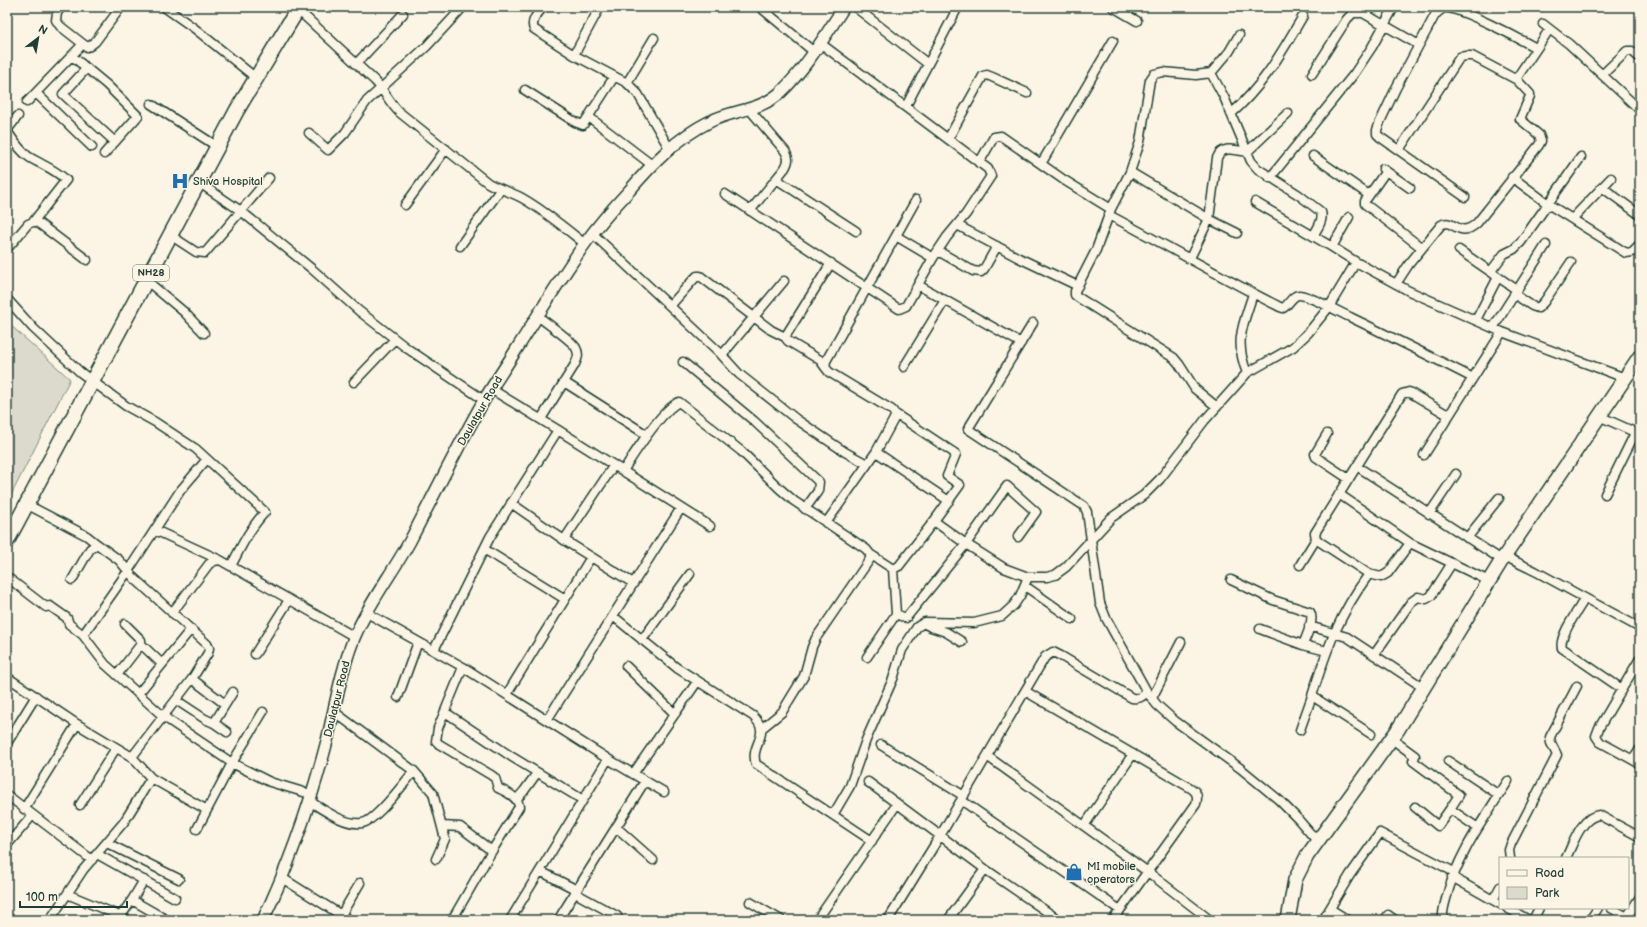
<svg xmlns="http://www.w3.org/2000/svg" width="1647" height="927" font-family="'Balsamiq Sans',sans-serif">
<style>
.green{fill:#dcdacc;stroke:#7e8c80}
.lines{fill:none;stroke-linecap:round;stroke-linejoin:round}
.minor-casing{stroke:#1f3d34;stroke-width:11}
.tertiary-casing{stroke:#1f3d34;stroke-width:14}
.primary-casing{stroke:#1f3d34;stroke-width:16}
.trunk-casing{stroke:#1f3d34;stroke-width:17}
.minor{stroke:#fcf5e5;stroke-width:8}
.tertiary{stroke:#fcf5e5;stroke-width:11}
.primary{stroke:#fcf5e5;stroke-width:13}
.trunk{stroke:#fcf5e5;stroke-width:14}
.labels{text-anchor:middle;dominant-baseline:central;stroke-width:3;stroke-linejoin:round;paint-order:stroke}
.shield{fill:#fcf5e5;stroke:#617469;stroke-width:1}
.shield-label{font-size:10px;font-weight:bold;fill:#1f3d34}
.poi-label{font-size:11px;fill:#1f3d34;stroke:#fcf5e5;text-anchor:start}
.street-label{font-size:11px;fill:#1f3d34;stroke:#fcf5e5}
</style>
<rect width="100%" height="100%" fill="#fcf5e5"/>
<filter id="ink" filterUnits="userSpaceOnUse"><feTurbulence type="fractalNoise" baseFrequency=".025" numOctaves="2"/><feDisplacementMap in="SourceGraphic" scale="8" xChannelSelector="R" yChannelSelector="G"/><feConvolveMatrix kernelMatrix="1 2 1 2 8 2 1 2 1" color-interpolation-filters="sRGB"/></filter>
<g filter="url(#ink)">
<path class="green" d="M7,322L70,379L7,503Z"/>
<g class="lines">
<g class="minor-casing">
<path id="minor" d="M61,7L57,13L56,20L60,26L87,47L90,46L95,42L121,7
M164,7L194,28L256,78
M543,7C538,13 530,21 534,29L574,55L627,83L638,94L669,148
M760,7L814,52
M855,7L928,64
M1113,7L1137,21
M297,9L375,81C384,90 389,102 399,112L488,183C499,189 511,192 522,198C545,211 565,228 585,244
M1543,24L1569,44L1640,110
M574,55L600,7
M72,56L107,85L138,116L104,154
M356,64L403,14
M87,68L63,94L115,142
M1211,73L1224,97L1251,161L1258,169L1299,195L1321,212C1324,220 1317,229 1313,236
M1312,74L1347,19L1353,13H1363L1419,45
M1602,75L1627,51H1632L1640,58
M627,83L654,38
M525,90L575,122L583,125L614,77
M36,93L92,147
M27,102L83,44
M151,104L218,147
M906,106L958,7
M750,110L785,151C789,158 789,161 785,168L750,211
M1231,114C1264,85 1281,53 1303,16
M589,117L652,165
M7,130L18,116
M7,131C13,140 20,151 29,157C42,165 55,169 66,180L33,222
M309,133L328,150L345,133L367,101L427,46L463,7
M948,139L983,76L987,75L992,77L1027,93
M1399,150L1460,57L1466,56H1472L1517,80
M1313,156L1369,195
M979,163L994,137L1001,136L1064,180L1111,209
M1041,164L1113,41
M1383,169L1410,188
M1386,171L1365,201V204L1422,248
M1130,172L1209,219L1237,233
M1512,177L1548,204L1626,253L1632,252L1640,244
M1270,178L1354,74L1372,47L1394,7
M776,179L856,231
M198,182L241,211L312,269L359,311L408,349L484,400
M1603,188L1640,215
M725,194L899,309L906,306L933,258L947,237L966,214L991,176L988,169L820,43
M1465,197L1380,137L1377,134V130L1380,122L1396,88L1435,15C1438,12 1441,9 1445,8C1460,7 1520,39 1536,48
M1255,202L1332,247L1356,262L1409,291L1502,332L1625,378
M405,205L446,149
M1109,215C1166,245 1222,278 1280,307L1283,308C1289,305 1292,295 1299,295C1309,295 1339,312 1350,317C1391,337 1432,357 1473,378
M1572,219L1611,178
M957,225L1019,258L1078,286
M593,234L719,352L739,374L796,419L845,452L867,464
M170,235L196,252L205,253L269,178
M896,236L933,258
M460,246L500,190
M1332,247L1349,217
M7,249L28,224L33,222H37L87,260
M1459,250L1517,290
M938,251L973,271L981,272L984,269L997,246
M1190,258L1209,219L1217,158C1222,145 1236,150 1247,152L1288,113
M1491,271L1504,254L1514,249L1521,242L1581,157
M147,281L184,312L204,333
M1396,284L1409,264L1441,225C1453,217 1459,240 1477,223L1539,145L1541,141L1539,135L1520,119L1530,96V94L1517,80L1518,76L1549,30
M918,285L1021,343
M1514,294L1532,306L1538,308L1544,302L1571,262
M7,299L33,328L80,372L126,406L155,422L196,449L265,512C250,528 241,547 231,566
M670,306L694,279L697,276H700L771,330L785,337L788,341L820,360L825,367
M538,316C546,323 572,340 576,348C580,355 577,360 574,366L541,419
M1476,320L1498,277
M1033,323L968,429L1084,506L1087,512L1100,603L1106,618L1147,692L1157,705L1175,721L1240,768L1279,800L1297,818L1317,841
M1493,328L1546,245
M785,337L831,263
M722,355L784,281
M683,362L754,421L819,482L818,491L805,509
M904,367L945,300
M1247,373C1234,341 1243,325 1253,294
M354,382L395,339
M564,382L647,435
M491,389L558,430L710,526
M1217,407L1195,389L1179,364L1174,358L1079,298L1075,295V291L1096,250L1111,209L1130,172L1140,142L1150,80L1154,74L1163,72L1196,75L1211,73L1229,52L1239,35
M894,413L956,454L947,476L960,485L934,521
M1599,416L1639,434
M1327,434L1315,454L1316,457L1349,479
M876,452L949,501
M1424,455L1502,332
M207,459L180,491L128,571L83,635L105,664L164,717L232,763L270,782L310,794
M1358,467L1502,560
M623,471C634,454 661,410 679,402L741,451L779,488L794,501L866,549L870,554V559L816,638L812,647L804,676L782,712L761,729
M1339,494L1410,543L1388,573L1381,577L1369,574C1339,615 1327,648 1312,696L1371,734
M1605,494L1635,433
M511,503L564,540L633,583
M26,504L87,536L97,544
M1429,514L1456,474
M826,523L876,452L895,417V414L892,410L829,372L825,367L826,361L916,200
M155,530L220,560
M1467,538L1499,498
M564,540L614,465
M1410,543L1489,581
M484,549L565,599
M870,554L893,569L899,566L934,521L966,544L1004,568L1028,577H1047L1055,575L1066,567L1111,518L1144,495L1160,479L1205,420L1247,373L1293,347L1308,333L1329,307L1356,262
M1504,556L1535,571L1640,628
M1300,565L1316,539
M1369,574L1320,542L1316,539L1315,533L1402,394L1409,392L1448,415
M7,577L46,607L50,606L67,618L69,624L83,635
M72,580L90,549L97,544L119,560L134,578L207,644L209,648L208,653L192,679L132,757
M1231,580L1273,600L1310,612C1315,620 1306,636 1303,645
M1025,586L1072,619
M1585,598C1579,609 1558,637 1562,648L1622,689
M172,613L209,564L214,561L220,560L355,637
M367,613L463,667L608,759L664,792
M896,614L906,618L966,544L1007,486L1036,512L1018,537
M613,616L677,668L753,716C773,735 749,744 756,764L872,841
M923,623L931,627L946,632L962,642
M125,624L141,640V644L162,664
M1309,626L1347,637L1424,688
M1260,629L1303,645L1327,651
M642,640L690,574
M434,650L490,537L558,430
M255,654L289,600
M1374,655L1411,602L1418,597L1426,599L1431,596L1452,563
M867,657L896,614L893,569
M626,666L675,714
M117,675L141,644
M7,677L77,724L132,757L151,778L207,810
M192,679L225,704
M1025,691L1182,783C1192,789 1200,791 1196,804L1113,920
M138,694L191,629
M507,694L591,557
M398,697L418,642
M1152,698L1181,642
M176,700L205,719L214,723L233,692
M333,711L414,771L433,793L445,839L436,859
M445,712L512,757L583,800
M547,720L681,508
M214,723L227,732
M1300,730L1312,696
M1392,739L1415,756L1413,761L1459,795L1450,809L1478,828
M7,743L36,696
M881,745L964,796
M1640,749L1633,760L1640,764
M987,756L1148,872L1210,920
M1633,760L1600,742L1596,736L1599,728L1639,660
M1448,761L1499,795
M633,774L697,682
M868,782L985,869L1059,920
M7,795L92,860
M517,799L524,791L537,773
M961,800L1120,910
M309,801C324,810 344,825 362,823C375,822 405,782 414,771
M80,805L116,748
M1415,807L1438,826L1450,809
M24,809L77,724
M833,815L850,786L866,740L893,679L902,650L917,627L925,622L974,623L1002,616L1014,605L1020,596L1028,577
M442,826L460,827L492,851
M1084,826L1133,754
M616,827L653,860
M197,829L232,763L263,712
M107,843L179,879
M7,845L32,816
M97,854L175,898
M1510,858L1509,850L1511,844L1557,755L1551,743L1550,737L1577,686
M1566,858C1573,844 1581,817 1599,815L1640,837
M540,871L577,890
M1452,877L1500,904
M282,878L349,920
M575,893L617,916L615,920
M67,894L113,913L127,920
M132,900L167,920
M1493,900L1500,887
M750,902L781,920
M1507,908L1529,920
M1611,908L1627,917
M1330,909L1348,920
M341,915L360,883
M50,920L83,870L124,822L151,778
M118,920L132,900L144,880
M452,920L490,854L519,807C519,797 506,792 498,788L495,778L491,775L439,744L436,741L438,728L463,667
M510,920L608,759
M558,920L645,781
M817,920L897,804
M888,920L940,836L1045,657L1053,652L1061,656L1132,698C1139,699 1142,697 1147,692
M948,920L985,869
M1323,920L1350,875L1380,833L1454,872
M1385,920L1388,915L1395,920
M1443,920C1442,913 1444,906 1446,899C1457,855 1484,819 1508,781
M1533,920L1539,908
M1590,920L1598,908
M1632,920L1627,917L1640,897"/>
</g>
<g class="tertiary-casing">
<path id="tertiary" d="M263,920C290,863 311,802 327,741C335,707 341,671 354,638C368,604 392,574 410,541C434,495 457,448 483,402C493,385 505,368 516,350C539,314 561,277 586,242C599,224 614,207 629,191C653,163 677,138 709,122C734,109 759,112 781,92C806,68 825,36 844,7"/>
</g>
<g class="primary-casing">
<path id="primary" d="M1288,920L1295,880L1307,856L1397,731L1502,560L1640,356"/>
</g>
<g class="trunk-casing">
<path id="trunk" d="M7,541L237,110L299,7"/>
</g>
<use href="#minor" class="minor"/>
<use href="#tertiary" class="tertiary"/>
<use href="#primary" class="primary"/>
<use href="#trunk" class="trunk"/>
</g>
</g>
<defs>
<g id="hospital-bare" transform="scale(1.38)"><path d="M-5-5h3v3.5h4V-5h3V5h-3V1.5h-4V5h-3Z" fill="#1f6fb2" stroke="#fcf5e5" stroke-width="2.5" paint-order="stroke"/></g>
<g id="shop-bare" transform="scale(1.38)"><path d="M-5-2.5h2.3a2.7 3.5 0 0 1 5.4 0H5L5.5 6h-11ZM-1.5-2.5h3a1.5 2.3 0 0 0-3 0Z" fill="#1f6fb2" stroke="#fcf5e5" stroke-width="2.5" paint-order="stroke"/></g>
</defs>
<g fill-rule="evenodd">
<use href="#hospital-bare" x="180" y="181"/>
<use href="#shop-bare" x="1074" y="872"/>
</g>
<g class="labels">
<rect class="shield" x="133" y="265" width="36" height="16" rx="3"/>
<g class="shield-label">
<text x="151" y="273">NH28</text>
</g>
<g class="poi-label">
<text x="193" y="181">Shiva Hospital</text>
<text x="1087" y="866">MI mobile<tspan x="1087" dy="13">operators</tspan></text>
</g>
<g class="street-label">
<text transform="translate(480 411) rotate(-60)">Daulatpur Road</text>
<text transform="translate(337 699) rotate(-76)">Daulatpur Road</text>
</g>
</g>
<rect width="1647" height="927" fill="none" stroke="#fcf5e5" stroke-width="24"/>
<rect x="12" y="12" width="1623" height="903" fill="none" stroke="#1f3d34" stroke-width="1.5" filter="url(#ink)"/>
<rect x="1499" y="857" width="130" height="52" fill="#fcf5e5" stroke="#a4ab9e"/>
<rect x="1507" y="870" width="20" height="6" fill="#fcf5e5" stroke="#a4ab9e"/>
<text x="1535" y="877" font-size="12" fill="#1f3d34">Road</text>
<rect x="1507" y="887" width="20" height="12" fill="#dcdacc" stroke="#a4ab9e"/>
<text x="1535" y="897" font-size="12" fill="#1f3d34">Park</text>
<g transform="translate(38 38) rotate(31)" stroke="#fcf5e5" stroke-width="3" paint-order="stroke">
<path d="M0-3L7 15L0 10L-7 15Z" fill="#1f3d34"/>
<text y="-6" font-size="11" font-weight="bold" text-anchor="middle" fill="#1f3d34">N</text>
</g>
<path d="M20 901v6h107v-6" fill="none" stroke="#1f3d34" stroke-width="2"/>
<text x="26" y="901" font-size="12" fill="#1f3d34" stroke="#fcf5e5" stroke-width="3" paint-order="stroke">100 m</text>
</svg>
